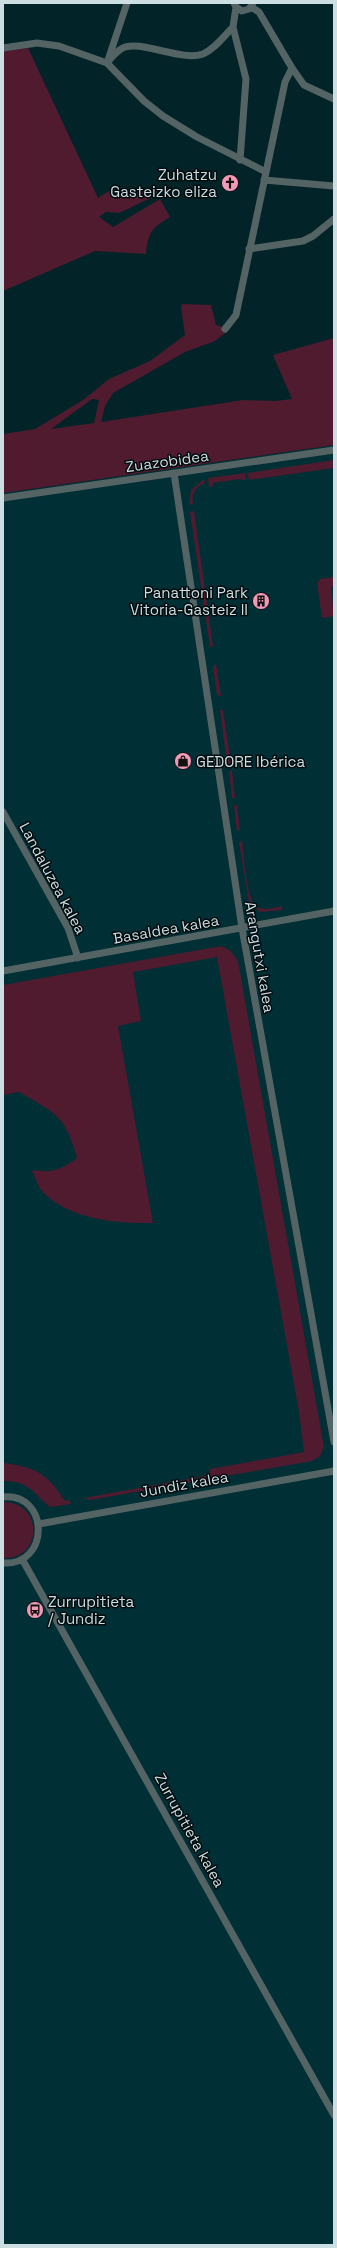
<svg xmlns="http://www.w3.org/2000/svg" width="337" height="2248" font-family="'Space Grotesk',sans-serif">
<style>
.built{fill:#002f35}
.green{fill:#501b2f;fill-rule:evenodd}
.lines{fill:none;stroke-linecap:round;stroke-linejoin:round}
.street{stroke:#546364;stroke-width:7}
.labels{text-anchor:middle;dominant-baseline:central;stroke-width:3;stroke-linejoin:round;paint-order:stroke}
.poi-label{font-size:15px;fill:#ccdee1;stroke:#020b0d;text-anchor:end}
.street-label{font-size:15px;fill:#ccdee1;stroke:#020b0d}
</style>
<rect width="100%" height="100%" fill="#022428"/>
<path class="built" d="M334,445V2245H3V493Z"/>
<path class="green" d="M28,48L98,198L112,189L159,191V194L119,213L106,212L99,217L113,227L160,199L170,217C151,228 148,233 146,254L95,251L3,291V51Z
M182,304L211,305L216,325L230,329L215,341L185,352L113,393L105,406L101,422L243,400L275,401L292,399L273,355L334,338V445L3,493V434L35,429L83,400L109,379L150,361L185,335L181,307ZM92,399L99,400L94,423L51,429Z
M334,460V468L249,480L247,473Z
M245,473L246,481L240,479L213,483V487L209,486L208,478Z
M204,479L205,483C195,487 191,494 193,504L189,505L191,490Z
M194,511L213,646L210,647L190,512Z
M334,577V586L331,587L334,616L322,618L317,583L320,579Z
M216,664L221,696L217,695L213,666Z
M220,710H223L231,763L227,764Z
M229,771H232L235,798H232Z
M237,805L240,830L237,831L234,806Z
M242,841C244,855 246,900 257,907C264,911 274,908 282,906V910L260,912L249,902L239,842Z
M221,946L231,951L238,961L324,1447L320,1456L312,1461L90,1500L84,1498L210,1475V1469L304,1452L299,1412L217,957L133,972L141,1021L118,1026L153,1223C117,1224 67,1219 42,1191C38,1186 35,1177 32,1171C37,1170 40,1171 45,1171C55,1172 70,1164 77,1158C65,1115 55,1113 19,1092L3,1095V985Z
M3,1463C35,1467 47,1473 65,1501L69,1500L71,1504L50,1507C33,1493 29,1481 3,1481Z
M3,1502C44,1502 43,1560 3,1558Z"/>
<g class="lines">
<path class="street" d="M234,3L236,7L242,11L249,9L253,3
M236,7L233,27L246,79L240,160
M251,7L259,12L292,68L304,85L334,99
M3,48L37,43L59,46L107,63L144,101L163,116L197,137L266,172
M108,60L127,3
M107,63C111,58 116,52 121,49C138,38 181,62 203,54C215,49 224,36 233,27
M264,180L334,186
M249,249L303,241L313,236L334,219
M225,329L236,315L285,82L292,68
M174,473L242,928L334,1442
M3,498L334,450
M3,812L68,928L78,958
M3,971L334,911
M3,1497C49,1492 51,1566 3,1563
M39,1524L334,1471
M22,1559L334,2115"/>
</g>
<defs>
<g id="church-disc" transform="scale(0.9)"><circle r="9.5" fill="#f09ab5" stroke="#020b0d"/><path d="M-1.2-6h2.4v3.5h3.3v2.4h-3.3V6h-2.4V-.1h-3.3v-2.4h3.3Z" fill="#111"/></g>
<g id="building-disc" transform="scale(0.9)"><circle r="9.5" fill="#f09ab5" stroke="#020b0d"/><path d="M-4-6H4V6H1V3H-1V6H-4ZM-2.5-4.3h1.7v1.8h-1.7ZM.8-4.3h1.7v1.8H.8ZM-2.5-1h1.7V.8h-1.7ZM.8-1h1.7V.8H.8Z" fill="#111"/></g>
<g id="shop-disc" transform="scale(0.9)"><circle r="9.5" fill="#f09ab5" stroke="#020b0d"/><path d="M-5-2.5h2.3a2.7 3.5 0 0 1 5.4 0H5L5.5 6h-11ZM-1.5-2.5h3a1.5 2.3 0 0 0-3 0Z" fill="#111"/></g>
<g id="bus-disc" transform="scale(0.9)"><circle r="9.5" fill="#f09ab5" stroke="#020b0d"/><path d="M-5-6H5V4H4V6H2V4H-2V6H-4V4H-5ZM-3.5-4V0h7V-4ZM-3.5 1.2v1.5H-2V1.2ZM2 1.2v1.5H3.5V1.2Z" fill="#111"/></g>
</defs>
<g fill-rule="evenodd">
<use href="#church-disc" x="230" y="183"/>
<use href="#building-disc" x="261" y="601"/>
<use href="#shop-disc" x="183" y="761"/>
<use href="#bus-disc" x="35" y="1610"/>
</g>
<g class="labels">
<g class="poi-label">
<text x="217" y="174">Zuhatzu<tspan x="217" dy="17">Gasteizko eliza</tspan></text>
<text x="248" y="592">Panattoni Park<tspan x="248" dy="17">Vitoria-Gasteiz II</tspan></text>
<text x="196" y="761" text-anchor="start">GEDORE Ibérica</text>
<text x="48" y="1601" text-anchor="start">Zurrupitieta<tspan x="48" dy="17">/ Jundiz</tspan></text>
</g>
<g class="street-label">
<text transform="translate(167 461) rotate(-8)">Zuazobidea</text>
<text transform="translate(53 878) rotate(62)">Landaluzea kalea</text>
<text transform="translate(166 929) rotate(-10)">Basaldea kalea</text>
<text transform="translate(260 957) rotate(80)">Arangutxi kalea</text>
<text transform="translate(184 1484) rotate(-10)">Jundiz kalea</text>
<text transform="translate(190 1830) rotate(61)">Zurrupitieta kalea</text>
</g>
</g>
<rect width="337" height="2248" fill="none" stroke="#ccdee1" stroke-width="8"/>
</svg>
